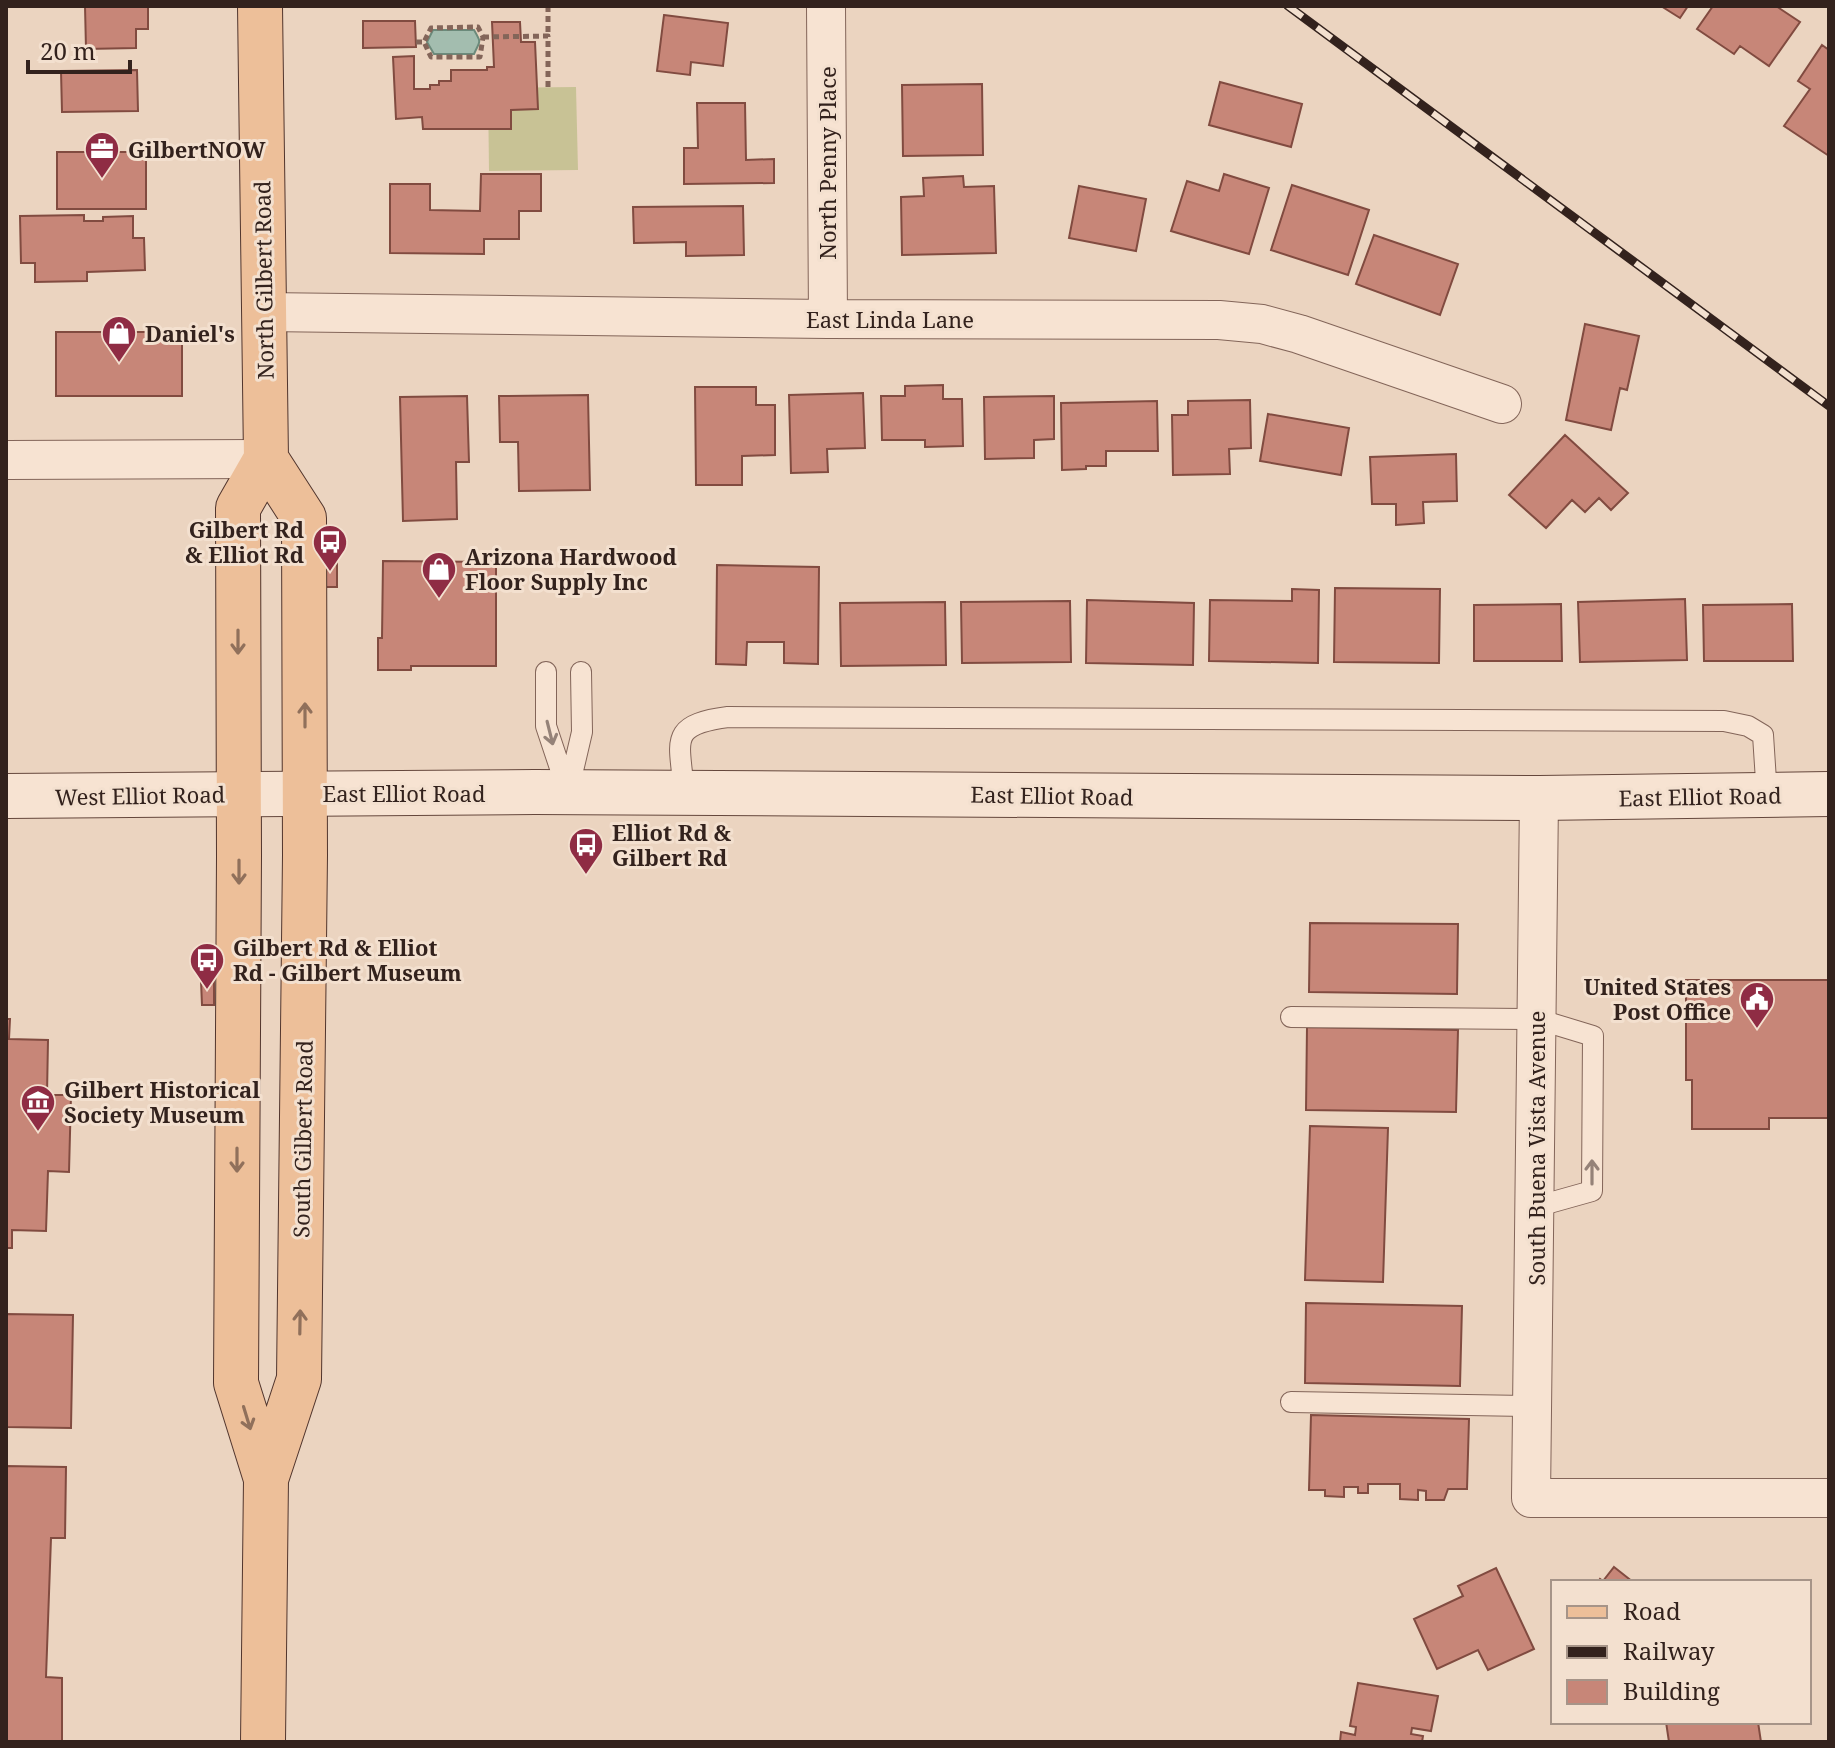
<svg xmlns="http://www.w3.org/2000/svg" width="1835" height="1748" font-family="'Noto Serif',serif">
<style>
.green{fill:#c8c295}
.water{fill:#a3bdaf;stroke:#6b8a7b;stroke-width:2}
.building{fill:#c78678;stroke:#814b40;stroke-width:2}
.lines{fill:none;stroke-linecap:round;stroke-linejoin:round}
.lane-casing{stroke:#836559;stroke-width:22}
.street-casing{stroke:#836559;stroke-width:40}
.secondary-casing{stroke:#65473c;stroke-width:46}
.primary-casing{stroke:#51352d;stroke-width:46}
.path{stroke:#836559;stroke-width:5;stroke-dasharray:6 4;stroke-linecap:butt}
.lane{stroke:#f7e3d2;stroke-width:20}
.street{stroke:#f7e3d2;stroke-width:38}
.secondary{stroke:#f7e3d2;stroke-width:44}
.primary{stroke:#edbf99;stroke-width:44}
.rail-casing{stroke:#33221d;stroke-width:9}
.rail{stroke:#f3e0cf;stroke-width:6;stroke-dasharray:18;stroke-linecap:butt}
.oneway{stroke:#90705b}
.oneway2{stroke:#958278}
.labels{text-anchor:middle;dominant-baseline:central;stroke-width:6;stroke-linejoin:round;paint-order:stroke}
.poi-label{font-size:22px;font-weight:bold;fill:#33221d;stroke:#f3e0cf;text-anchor:start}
.street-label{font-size:22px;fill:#33221d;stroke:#f3e0cf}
</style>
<rect width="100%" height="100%" fill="#ebd4c0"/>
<path class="green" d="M576,87L578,170L489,171L488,88Z"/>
<path class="water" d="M433,30H474C482,44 480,40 474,54H434L427,42Z"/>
<path class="building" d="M85,6H148V29H136V48L86,49Z
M1661,6H1688L1680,18Z
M1713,6H1776L1800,22L1769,66L1740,46L1734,54L1697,29Z
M664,15L728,23L723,66L691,62L690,75L657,71Z
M363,21H415L416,47L363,48Z
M492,22H520L521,42H535L538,109L511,110V129H423L422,117L396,119L393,57L414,56V89H430V85H439V81H451V70H487V67H494Z
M1822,45L1829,50V156L1784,126L1810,89L1798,81Z
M137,70L138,111L62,112L61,71Z
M1220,82L1302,104L1291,147L1209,125Z
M982,84L983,155L903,156L902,85Z
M697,103H745L746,160L774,159V183L684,184V148H698Z
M57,152H146V209H57Z
M481,174H541V211H519V239H484V254L390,253V184H430V210L480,211Z
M1224,174L1269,188L1249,254L1171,231L1187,181L1219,191Z
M963,176L964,187L994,186L996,253L902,255L901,197L924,196L923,178Z
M1292,185L1369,210L1348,275L1271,250Z
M1079,186L1146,199L1136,251L1069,238Z
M743,206L744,255L686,256V242L634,243L633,207Z
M84,215V221H103V217L133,216V238H144L145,270L87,272V281L35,282V263H21L20,216Z
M1374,235L1458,264L1440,315L1356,284Z
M1585,324L1639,336L1627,390L1620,388L1611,430L1566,420Z
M56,332H182V396H56Z
M943,385V399H962L963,446L925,447V440H882L881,396H905V386Z
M695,387H756V405H775V455L742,456V485H696Z
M863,393L865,448L827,449L828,472L791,473L789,395Z
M588,395L590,490L519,491L518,442H500L499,396Z
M467,396L469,462H456L457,519L403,521L400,397Z
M1054,396V439L1034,440V458L985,459L984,397Z
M1250,400L1251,448L1229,449L1230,474L1173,475L1172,415H1188V401Z
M1157,401L1158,451H1106V466H1086V469L1062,470L1061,403Z
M1268,414L1349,428L1341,475L1260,461Z
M1565,435L1628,493L1611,510L1599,498L1585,512L1572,500L1546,528L1509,495Z
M1456,454L1457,501L1423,502L1424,523L1396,525V504H1372L1370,457Z
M325,559H337V587H325Z
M383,561L496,562V666H411V670H378V638H382Z
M717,565L819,567L818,664L784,663V642H747L746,665L716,664Z
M1335,588L1440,589L1439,663L1334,662Z
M1292,589L1319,590L1318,663L1209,661L1210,600L1292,601Z
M1685,599L1687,660L1580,662L1578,602Z
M1087,600L1194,603L1193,665L1086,663Z
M1070,601L1071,662L962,663L961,602Z
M945,602L946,665L841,666L840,603Z
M1561,604L1562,661H1474V605Z
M1792,604L1793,661H1704L1703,605Z
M1310,923L1458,924L1457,994L1309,992Z
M1686,980H1829V1118H1769V1129H1692V1080H1686Z
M201,981H214V1005H202Z
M6,1019H10L9,1039L48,1040L47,1095H71L69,1172L48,1171L46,1231L12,1230V1248H6Z
M1307,1027L1458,1030L1456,1112L1306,1110Z
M1310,1126L1388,1128L1383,1282L1305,1280Z
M1306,1303L1462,1306L1460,1386L1305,1383Z
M6,1314L73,1315L71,1428L6,1427Z
M1311,1415L1469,1419L1467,1489H1448L1444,1500H1426V1491L1418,1490V1500L1400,1499V1484H1368V1493H1358V1487H1344V1497L1325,1496V1490H1309Z
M6,1466L66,1467L65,1538H51L46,1677L62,1678V1742H6Z
M1614,1567L1633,1582H1598L1600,1579L1603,1581Z
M1496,1568L1534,1649L1488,1670L1478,1650L1437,1669L1414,1619L1463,1596L1458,1586Z
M1358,1683L1438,1696L1431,1731L1412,1728L1411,1734L1423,1736L1422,1742H1340L1341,1732L1355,1735L1356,1727L1350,1726Z
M1666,1722H1758L1761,1742H1669Z"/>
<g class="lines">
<g class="lane-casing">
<path id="lane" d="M546,672V726L568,792
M568,792L582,732L581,672
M684,792C680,741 667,725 728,717L1724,721L1748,726L1763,735L1767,796
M1291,1017L1537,1019L1593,1036L1592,1191L1535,1207
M1291,1402L1532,1406"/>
</g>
<g class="street-casing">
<path id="street" d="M826,6L828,319
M264,312L828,319L1219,320L1262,324L1299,334L1502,404
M6,460L266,459
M1539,798L1531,1498H1829"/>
</g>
<g class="secondary-casing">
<path id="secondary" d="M6,796L535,792L1539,798L1829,794"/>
</g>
<g class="primary-casing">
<path id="primary" d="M260,6L266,459L238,508L239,856L236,1383L266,1479
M263,1742L266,1479L299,1379L305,855L304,518L266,459"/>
</g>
<path class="path" d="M548,6V36
M483,37L548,36V88
M416,42H424L431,57H480L483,37L478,27L431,28L424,42"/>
<use href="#lane" class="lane"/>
<use href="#street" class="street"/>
<use href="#secondary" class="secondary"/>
<use href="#primary" class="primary"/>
<g class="rail-casing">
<path id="rail" d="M1288,6L1829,406"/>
</g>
<use href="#rail" class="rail"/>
</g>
<defs><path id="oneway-shaft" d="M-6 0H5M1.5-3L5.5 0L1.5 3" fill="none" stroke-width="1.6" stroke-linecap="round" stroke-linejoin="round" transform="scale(2)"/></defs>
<g class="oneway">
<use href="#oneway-shaft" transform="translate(238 642) rotate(90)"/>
<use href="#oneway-shaft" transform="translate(305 715) rotate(-90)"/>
<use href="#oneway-shaft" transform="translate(239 872) rotate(90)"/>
<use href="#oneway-shaft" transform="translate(237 1160) rotate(90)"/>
<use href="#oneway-shaft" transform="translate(300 1322) rotate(-89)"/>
<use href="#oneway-shaft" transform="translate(247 1418) rotate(73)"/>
</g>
<g class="oneway2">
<use href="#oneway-shaft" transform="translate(550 733) rotate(76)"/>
<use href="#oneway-shaft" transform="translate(1592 1172) rotate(-90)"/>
</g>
<defs>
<g id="office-pin" transform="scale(1.8)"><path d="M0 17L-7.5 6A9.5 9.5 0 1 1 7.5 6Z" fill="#8f2c44" stroke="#f3e0cf"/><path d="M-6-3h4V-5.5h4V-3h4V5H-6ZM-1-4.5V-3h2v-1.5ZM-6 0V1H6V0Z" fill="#fff"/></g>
<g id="shop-pin" transform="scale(1.8)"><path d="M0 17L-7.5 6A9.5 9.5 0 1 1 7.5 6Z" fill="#8f2c44" stroke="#f3e0cf"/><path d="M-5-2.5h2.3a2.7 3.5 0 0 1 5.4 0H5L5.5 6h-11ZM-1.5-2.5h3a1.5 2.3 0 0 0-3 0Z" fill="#fff"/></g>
<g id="bus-pin" transform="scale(1.8)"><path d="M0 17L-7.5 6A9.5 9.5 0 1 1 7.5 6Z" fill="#8f2c44" stroke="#f3e0cf"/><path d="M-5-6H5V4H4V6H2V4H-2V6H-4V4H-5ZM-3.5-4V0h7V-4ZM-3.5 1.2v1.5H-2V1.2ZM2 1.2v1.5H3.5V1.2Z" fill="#fff"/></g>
<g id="civic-pin" transform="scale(1.8)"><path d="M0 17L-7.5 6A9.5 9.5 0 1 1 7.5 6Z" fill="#8f2c44" stroke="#f3e0cf"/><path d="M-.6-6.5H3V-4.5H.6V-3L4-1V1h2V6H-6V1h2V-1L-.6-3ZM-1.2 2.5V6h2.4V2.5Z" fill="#fff"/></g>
<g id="museum-pin" transform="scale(1.8)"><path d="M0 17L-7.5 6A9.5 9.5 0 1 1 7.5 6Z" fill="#8f2c44" stroke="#f3e0cf"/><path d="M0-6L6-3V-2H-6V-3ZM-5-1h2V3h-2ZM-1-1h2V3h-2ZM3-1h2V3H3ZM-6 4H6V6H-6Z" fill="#fff"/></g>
</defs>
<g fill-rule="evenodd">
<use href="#office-pin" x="102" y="149"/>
<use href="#shop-pin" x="119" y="333"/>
<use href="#bus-pin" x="330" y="542"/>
<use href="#shop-pin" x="439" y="569"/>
<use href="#bus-pin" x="586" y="845"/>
<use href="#bus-pin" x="207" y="960"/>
<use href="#civic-pin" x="1757" y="999"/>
<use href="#museum-pin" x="38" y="1102"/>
</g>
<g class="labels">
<g class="poi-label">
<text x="128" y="149">GilbertNOW</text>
<text x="145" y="333">Daniel's</text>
<text x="304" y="529" text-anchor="end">Gilbert Rd<tspan x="304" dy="25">&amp; Elliot Rd</tspan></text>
<text x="465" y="556">Arizona Hardwood<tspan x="465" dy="25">Floor Supply Inc</tspan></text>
<text x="612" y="832">Elliot Rd &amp;<tspan x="612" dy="25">Gilbert Rd</tspan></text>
<text x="233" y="947">Gilbert Rd &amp; Elliot<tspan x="233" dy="25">Rd - Gilbert Museum</tspan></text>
<text x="1731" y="986" text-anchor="end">United States<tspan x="1731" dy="25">Post Office</tspan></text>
<text x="64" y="1089">Gilbert Historical<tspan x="64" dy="25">Society Museum</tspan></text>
</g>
<g class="street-label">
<text transform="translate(827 163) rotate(-90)">North Penny Place</text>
<text transform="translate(263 280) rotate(-91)">North Gilbert Road</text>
<text x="890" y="319">East Linda Lane</text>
<text x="404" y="793">East Elliot Road</text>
<text transform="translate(140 795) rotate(-1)">West Elliot Road</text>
<text transform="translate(1052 795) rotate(1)">East Elliot Road</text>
<text transform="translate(1700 796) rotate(-1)">East Elliot Road</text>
<text transform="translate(302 1139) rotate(-89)">South Gilbert Road</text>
<text transform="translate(1536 1148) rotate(-90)">South Buena Vista Avenue</text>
</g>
</g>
<rect width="1835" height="1748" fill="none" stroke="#33221d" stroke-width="16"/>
<rect x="1551" y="1580" width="260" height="144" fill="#f3e0cf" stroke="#a69488" stroke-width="2"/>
<rect x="1567" y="1606" width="40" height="12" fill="#edbf99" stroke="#a69488" stroke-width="2"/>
<text x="1623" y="1620" font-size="24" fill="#33221d">Road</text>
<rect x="1567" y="1646" width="40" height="12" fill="#33221d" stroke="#a69488" stroke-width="2"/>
<text x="1623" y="1660" font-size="24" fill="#33221d">Railway</text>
<rect x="1567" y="1680" width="40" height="24" fill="#c78678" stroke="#a69488" stroke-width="2"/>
<text x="1623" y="1700" font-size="24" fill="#33221d">Building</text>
<path d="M28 60v12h102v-12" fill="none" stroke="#33221d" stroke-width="4"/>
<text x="40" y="60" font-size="24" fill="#33221d" stroke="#f3e0cf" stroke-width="6" paint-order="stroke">20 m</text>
</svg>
